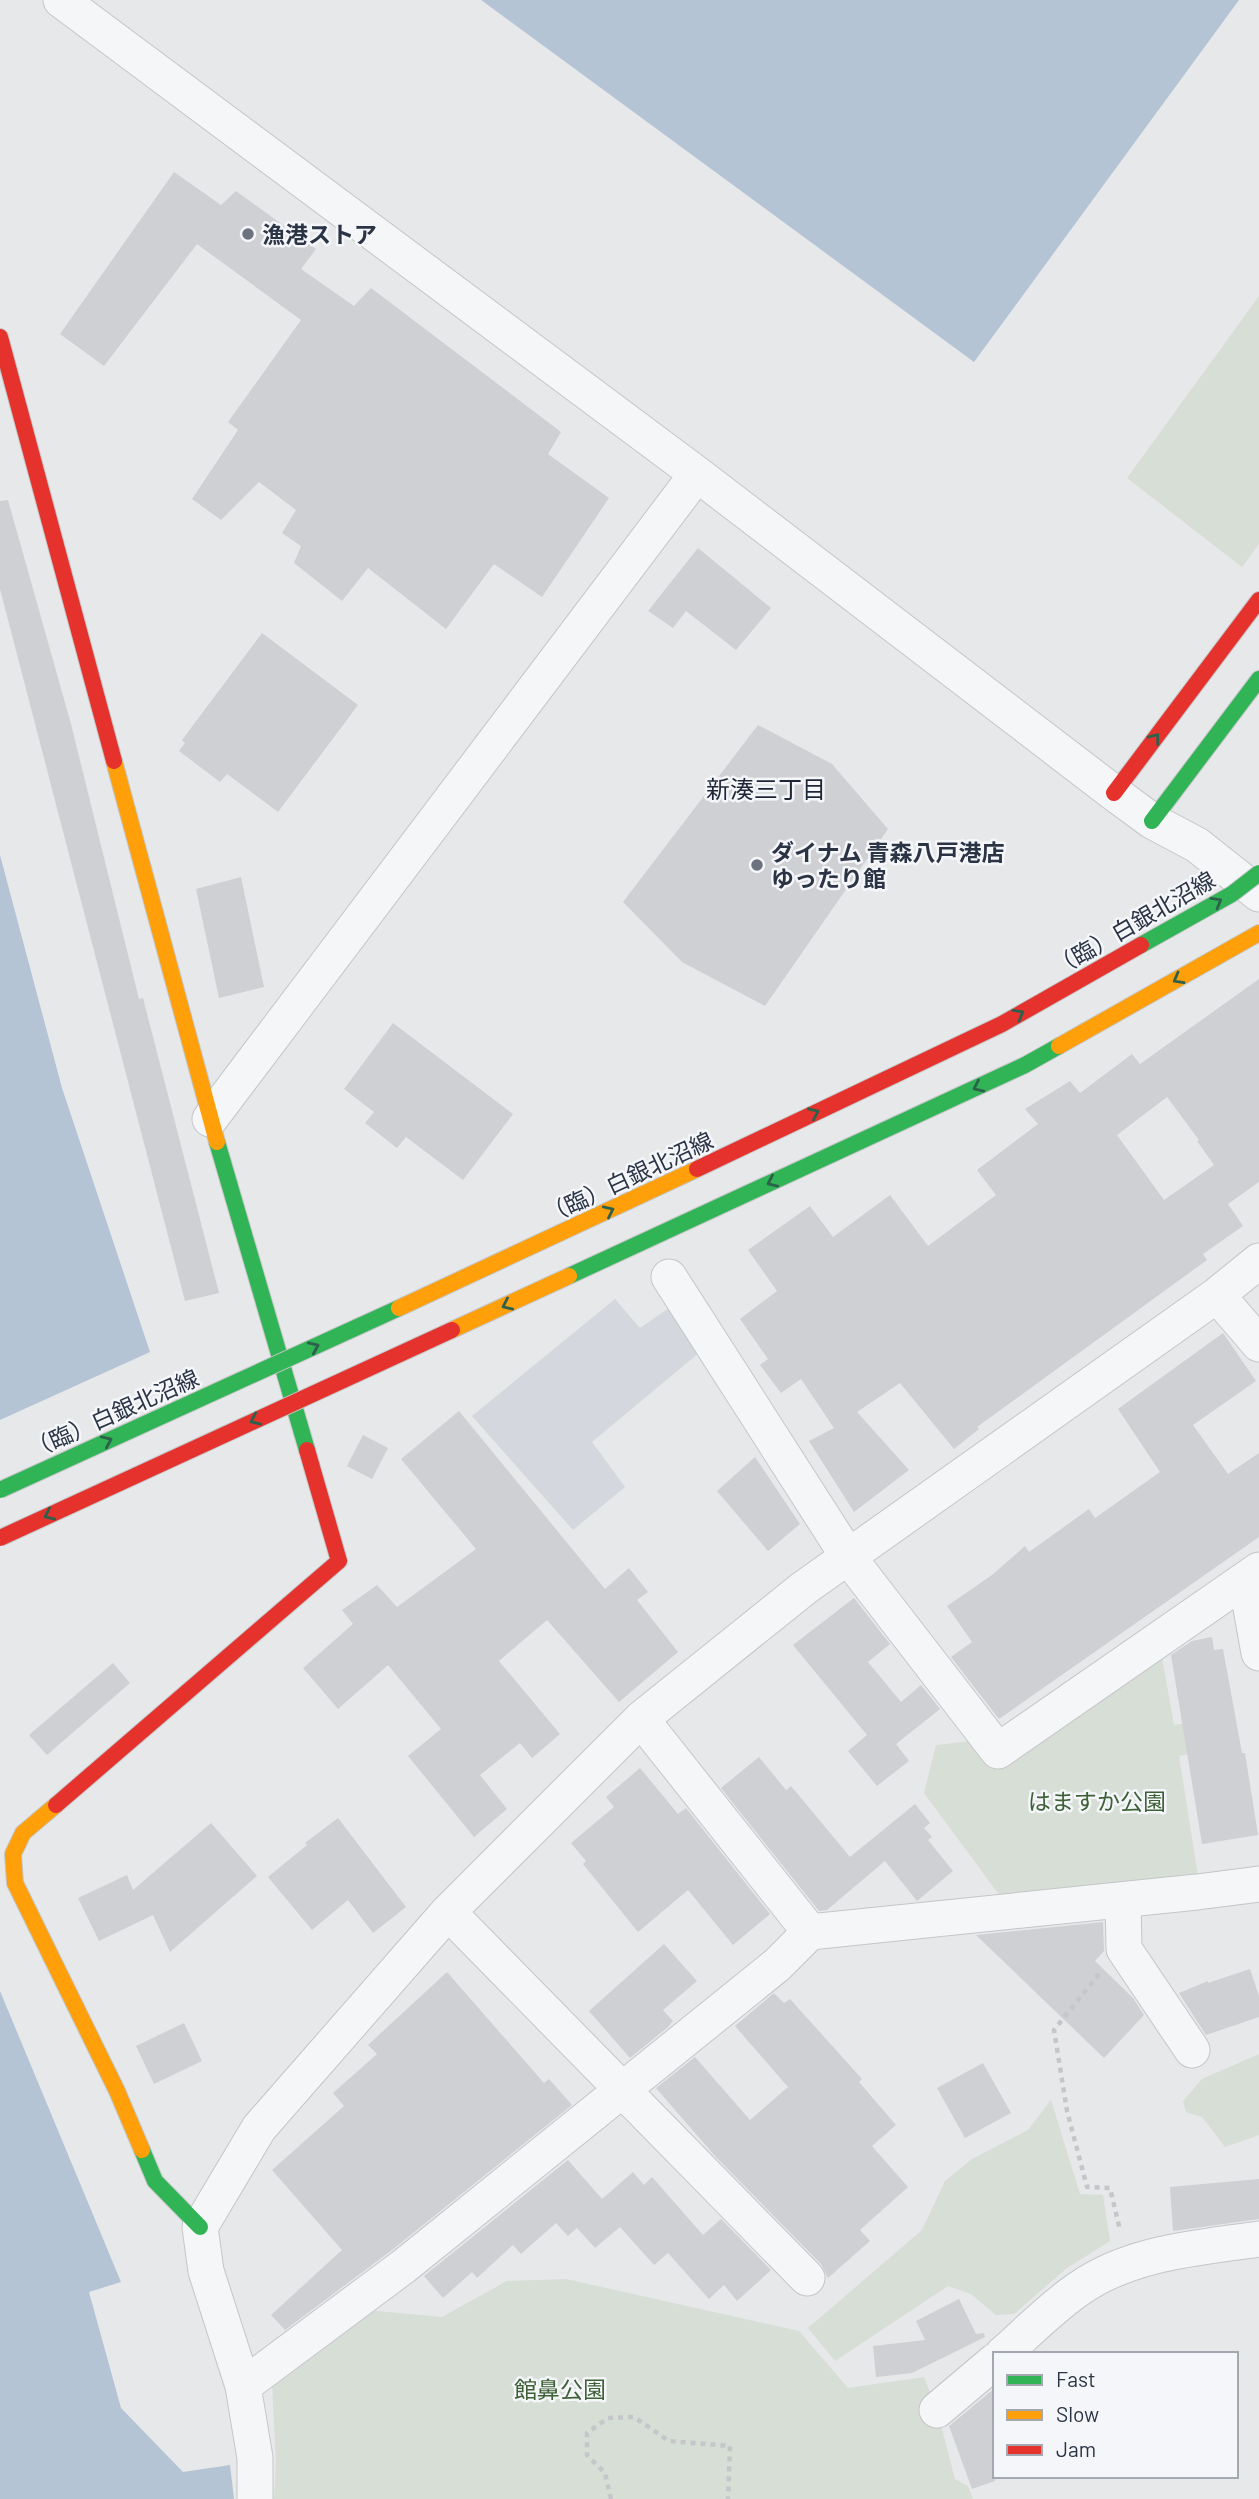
<svg xmlns="http://www.w3.org/2000/svg" width="1259" height="2499" font-family="Barlow,'Noto Sans JP',sans-serif">
<style>
.built{fill:#d4d7dd}
.green{fill:#d6ded6}
.water{fill:#b4c4d5}
.building{fill:#ced0d3;fill-rule:evenodd}
.lines{fill:none;stroke-linecap:round;stroke-linejoin:round}
.street-casing{stroke:#c4c6c8;stroke-width:37}
.fast-casing{stroke:#c4c6c8;stroke-width:18}
.slow-casing{stroke:#c4c6c8;stroke-width:18}
.jam-casing{stroke:#c4c6c8;stroke-width:18}
.path{stroke:#c5c6ca;stroke-width:4.5;stroke-dasharray:5 5;stroke-linecap:butt}
.street{stroke:#f5f6f7;stroke-width:35}
.fast{stroke:#30b455;stroke-width:16}
.slow{stroke:#ff9f0a;stroke-width:16}
.jam{stroke:#e5322d;stroke-width:16}
.fast-bridge-casing{stroke:#c4c6c8;stroke-width:18;stroke-linecap:butt}
.slow-bridge-casing{stroke:#c4c6c8;stroke-width:18;stroke-linecap:butt}
.jam-bridge-casing{stroke:#c4c6c8;stroke-width:18;stroke-linecap:butt}
.fast-bridge{stroke:#30b455;stroke-width:16}
.slow-bridge{stroke:#ff9f0a;stroke-width:16}
.jam-bridge{stroke:#e5322d;stroke-width:16}
.oneway{stroke:#2d614b}
.poi-dot{fill:#6c737f;stroke:#f4f6f9;stroke-width:2.5}
.labels{text-anchor:middle;dominant-baseline:central;stroke-width:5;stroke-linejoin:round;paint-order:stroke}
.poi-label{font-size:23px;font-weight:bold;fill:#2b3445;stroke:#f4f6f9;text-anchor:start}
.street-label{font-size:23px;fill:#2b3445;stroke:#f4f6f9}
.park-label{font-size:23px;fill:#3f6138;stroke:#f4f6f9}
.neighbourhood-label{font-size:24px;fill:#1d2536;stroke:#f4f6f9}
</style>
<rect width="100%" height="100%" fill="#e6e8ea"/>
<path class="built" d="M615,1299L640,1328L669,1308L700,1352L592,1442L625,1487L573,1530L472,1416Z"/>
<path class="green" d="M1259,296V544L1242,567L1127,478Z
M1161,1652L1174,1725L1220,1718L1222,1747L1179,1756L1198,1876L1000,1896L924,1793L936,1745L971,1741L992,1768Z
M1259,2054V2135L1225,2147L1202,2117L1186,2112L1183,2101L1202,2079Z
M1051,2100L1080,2194L1103,2195L1110,2241L1067,2268L1014,2314L996,2315L971,2294L948,2286L835,2361L808,2328L922,2230L945,2181L972,2159L1028,2130Z
M566,2279L799,2331L848,2388L924,2377L937,2410L955,2479L968,2486L973,2499H274L276,2462L272,2381L366,2310L442,2317L507,2281Z"/>
<path class="water" d="M481,0H1239L974,362Z
M0,855L62,1088L150,1352L0,1420Z
M0,1991L121,2282L89,2292L121,2408L183,2472L230,2465L234,2499H0Z"/>
<path class="building" d="M174,172L221,205L236,191L316,249L301,269L354,306L371,288L561,432L548,454L609,498L542,597L494,564L446,629L368,568L342,601L294,563L301,546L282,533L296,510L259,482L221,520L192,499L238,430L228,422L301,320L197,244L104,366L60,334Z
M8,500L71,724L139,999L143,998L219,1293L185,1301L0,589V501Z
M698,548L771,608L736,650L686,611L673,628L648,611Z
M262,633L358,705L278,812L227,774L220,782L179,751L185,743L182,740Z
M758,725L832,764L888,829L765,1006L682,962L623,902Z
M241,877L264,987L219,998L196,889Z
M1259,979V1182L1228,1204L1243,1226L1203,1254L1207,1260L977,1427L979,1429L954,1449L900,1383L857,1412L909,1470L854,1512L809,1441L834,1428L801,1379L781,1393L760,1365L768,1359L740,1319L777,1291L748,1250L810,1206L833,1237L890,1195L928,1246L996,1195L977,1170L1038,1124L1025,1109L1070,1081L1080,1093L1132,1054L1140,1064ZM1167,1097L1199,1140L1197,1141L1214,1165L1164,1200L1117,1135Z
M393,1023L513,1114L463,1180L406,1137L397,1148L365,1123L374,1112L344,1089Z
M1223,1333L1256,1381L1193,1425L1228,1474L1259,1453V1537L999,1719L951,1657L972,1642L947,1606L992,1575L1025,1546L1029,1552L1089,1509L1095,1518L1160,1472L1118,1409Z
M459,1411L605,1589L629,1568L648,1592L637,1600L678,1652L619,1702L547,1620L499,1661L560,1734L532,1758L520,1743L480,1775L507,1809L474,1837L408,1756L441,1729L388,1665L338,1709L303,1668L353,1624L342,1610L377,1585L397,1607L476,1549L401,1459Z
M363,1435L388,1448L372,1479L347,1466Z
M755,1457L800,1524L768,1551L717,1491Z
M854,1598L890,1644L868,1662L901,1702L921,1685L940,1709L896,1744L909,1761L877,1786L848,1751L867,1735L793,1645Z
M1212,1637L1214,1650L1223,1649L1242,1753H1245L1258,1835L1202,1844L1171,1655L1192,1641Z
M113,1663L130,1683L47,1755L29,1735Z
M759,1757L786,1790L791,1786L850,1857L915,1804L930,1823L924,1828L932,1837L928,1840L953,1871L917,1901L885,1861L827,1910L819,1911L721,1788Z
M640,1768L678,1814L686,1808L770,1914L733,1945L688,1890L638,1932L583,1864L586,1861L571,1843L614,1807L606,1797Z
M338,1818L406,1907L373,1933L348,1900L312,1930L268,1877L307,1845L305,1843Z
M211,1823L257,1876L170,1952L153,1915L99,1941L78,1898L127,1875L133,1890Z
M1103,1922L1104,1951L1095,1961L1133,1998L1144,2015L1104,2058L976,1935Z
M664,1944L697,1981L663,2010L673,2021L668,2027L630,2058L589,2011Z
M1250,1969L1259,1996V2017L1206,2035L1179,1993L1208,1981V1983Z
M447,1972L544,2083L549,2079L572,2105L392,2250L285,2330L271,2315L342,2250L272,2170L344,2106L333,2093L377,2054L368,2045Z
M774,1993L784,2003L790,1999L862,2079L859,2082L896,2125L872,2146L908,2187L860,2230L870,2241L828,2278L821,2264L715,2156L656,2088L695,2057L750,2120L788,2087L735,2026Z
M184,2023L202,2061L154,2084L136,2046Z
M983,2063L1011,2113L965,2138L937,2088Z
M568,2160L602,2199L633,2172L644,2185L652,2177L703,2235L721,2219L771,2270L737,2301L724,2285L709,2299L668,2253L654,2265L620,2227L595,2248L577,2228L568,2236L556,2223L521,2254L513,2245L477,2278L472,2272L443,2298L424,2276Z
M1259,2179V2219L1173,2231L1170,2187Z
M959,2299L976,2334L984,2333L985,2337L912,2373L876,2377L873,2346L925,2340L916,2321Z
M995,2388V2481L972,2489L949,2426Z"/>
<g class="lines">
<g class="street-casing">
<path id="street" d="M61,0L697,474L1114,793L1152,821L1197,845L1259,894
M210,1119L697,474
M669,1277L849,1558L998,1751L1259,1570
M1217,1295L1259,1344
M1246,1580L1259,1653
M641,1719L810,1932
M1123,1900L1124,1949L1192,2050
M448,1912L807,2278
M1003,2354C1028,2332 1053,2306 1080,2288C1132,2252 1198,2248 1259,2239
M243,2386L404,2266L777,1965L810,1932L1197,1892L1259,1884
M937,2410L995,2361
M255,2499V2458L243,2386L206,2271L200,2227L259,2128L448,1912L641,1719L804,1588L1217,1295L1259,1261"/>
</g>
<g class="fast-casing">
<path id="fast" d="M1152,821L1259,679
M217,1142L307,1450
M569,1276L1025,1065L1059,1046
M142,2150L155,2181L200,2227"/>
</g>
<g class="slow-casing">
<path id="slow" d="M114,761L217,1142
M1059,1046L1259,933
M56,1805L23,1833L13,1854L15,1883L117,2091L142,2150"/>
</g>
<g class="jam-casing">
<path id="jam" d="M0,337L114,761
M1114,793L1259,600
M56,1805L339,1561L307,1450"/>
</g>
<path class="path" d="M1099,1974L1054,2030L1067,2111L1087,2187L1110,2188L1120,2230
M611,2499L605,2473L587,2455V2433L608,2418L634,2417L669,2441L730,2446L728,2499"/>
<use href="#street" class="street"/>
<use href="#fast" class="fast"/>
<use href="#slow" class="slow"/>
<use href="#jam" class="jam"/>
<g class="fast-bridge-casing">
<path id="fast-bridge" d="M1141,945L1232,894L1259,873
M0,1490L399,1308"/>
</g>
<g class="slow-bridge-casing">
<path id="slow-bridge" d="M399,1308L697,1169
M452,1330L569,1276"/>
</g>
<g class="jam-bridge-casing">
<path id="jam-bridge" d="M697,1169L1002,1024L1141,945
M0,1538L452,1330"/>
</g>
<use href="#fast-bridge" class="fast-bridge"/>
<use href="#slow-bridge" class="slow-bridge"/>
<use href="#jam-bridge" class="jam-bridge"/>
</g>
<defs><path id="oneway-chevron" d="M-2-3.5L2.5 0L-2 3.5" fill="none" stroke-width="1.6" stroke-linecap="round" stroke-linejoin="round" transform="scale(1.75)"/></defs>
<g class="oneway">
<use href="#oneway-chevron" transform="translate(1155 738) rotate(-53)"/>
<use href="#oneway-chevron" transform="translate(1217 902) rotate(-30)"/>
<use href="#oneway-chevron" transform="translate(1178 979) rotate(151)"/>
<use href="#oneway-chevron" transform="translate(1019 1014) rotate(-30)"/>
<use href="#oneway-chevron" transform="translate(978 1087) rotate(155)"/>
<use href="#oneway-chevron" transform="translate(814 1113) rotate(-25)"/>
<use href="#oneway-chevron" transform="translate(772 1182) rotate(155)"/>
<use href="#oneway-chevron" transform="translate(609 1211) rotate(-25)"/>
<use href="#oneway-chevron" transform="translate(507 1305) rotate(155)"/>
<use href="#oneway-chevron" transform="translate(314 1347) rotate(-24)"/>
<use href="#oneway-chevron" transform="translate(255 1420) rotate(155)"/>
<use href="#oneway-chevron" transform="translate(107 1441) rotate(-24)"/>
<use href="#oneway-chevron" transform="translate(49 1515) rotate(155)"/>
</g>
<g class="poi-dot">
<circle cx="248" cy="234" r="7"/>
<circle cx="757" cy="865" r="7"/>
</g>
<g class="labels">
<g class="poi-label">
<text x="262" y="234">漁港ストア</text>
<text x="771" y="852">ダイナム 青森八戸港店<tspan x="771" dy="26">ゆったり館</tspan></text>
</g>
<g class="street-label">
<text transform="translate(1133 923) rotate(-30)">（臨）白銀北沼線</text>
<text transform="translate(628 1177) rotate(-25)">（臨）白銀北沼線</text>
<text transform="translate(113 1413) rotate(-24)">（臨）白銀北沼線</text>
</g>
<g class="park-label">
<text x="1097" y="1801">はますか公園</text>
<text x="560" y="2389">館鼻公園</text>
</g>
<g class="neighbourhood-label">
<text x="766" y="788">新湊三丁目</text>
</g>
</g>
<rect x="993" y="2352" width="245" height="126" fill="#f4f6f9" stroke="#a4a8b1" stroke-width="2"/>
<rect x="1007" y="2375" width="35" height="10" fill="#30b455" stroke="#a4a8b1" stroke-width="2"/>
<text x="1056" y="2387" font-size="21" fill="#2b3445">Fast</text>
<rect x="1007" y="2410" width="35" height="10" fill="#ff9f0a" stroke="#a4a8b1" stroke-width="2"/>
<text x="1056" y="2422" font-size="21" fill="#2b3445">Slow</text>
<rect x="1007" y="2445" width="35" height="10" fill="#e5322d" stroke="#a4a8b1" stroke-width="2"/>
<text x="1056" y="2457" font-size="21" fill="#2b3445">Jam</text>
</svg>
